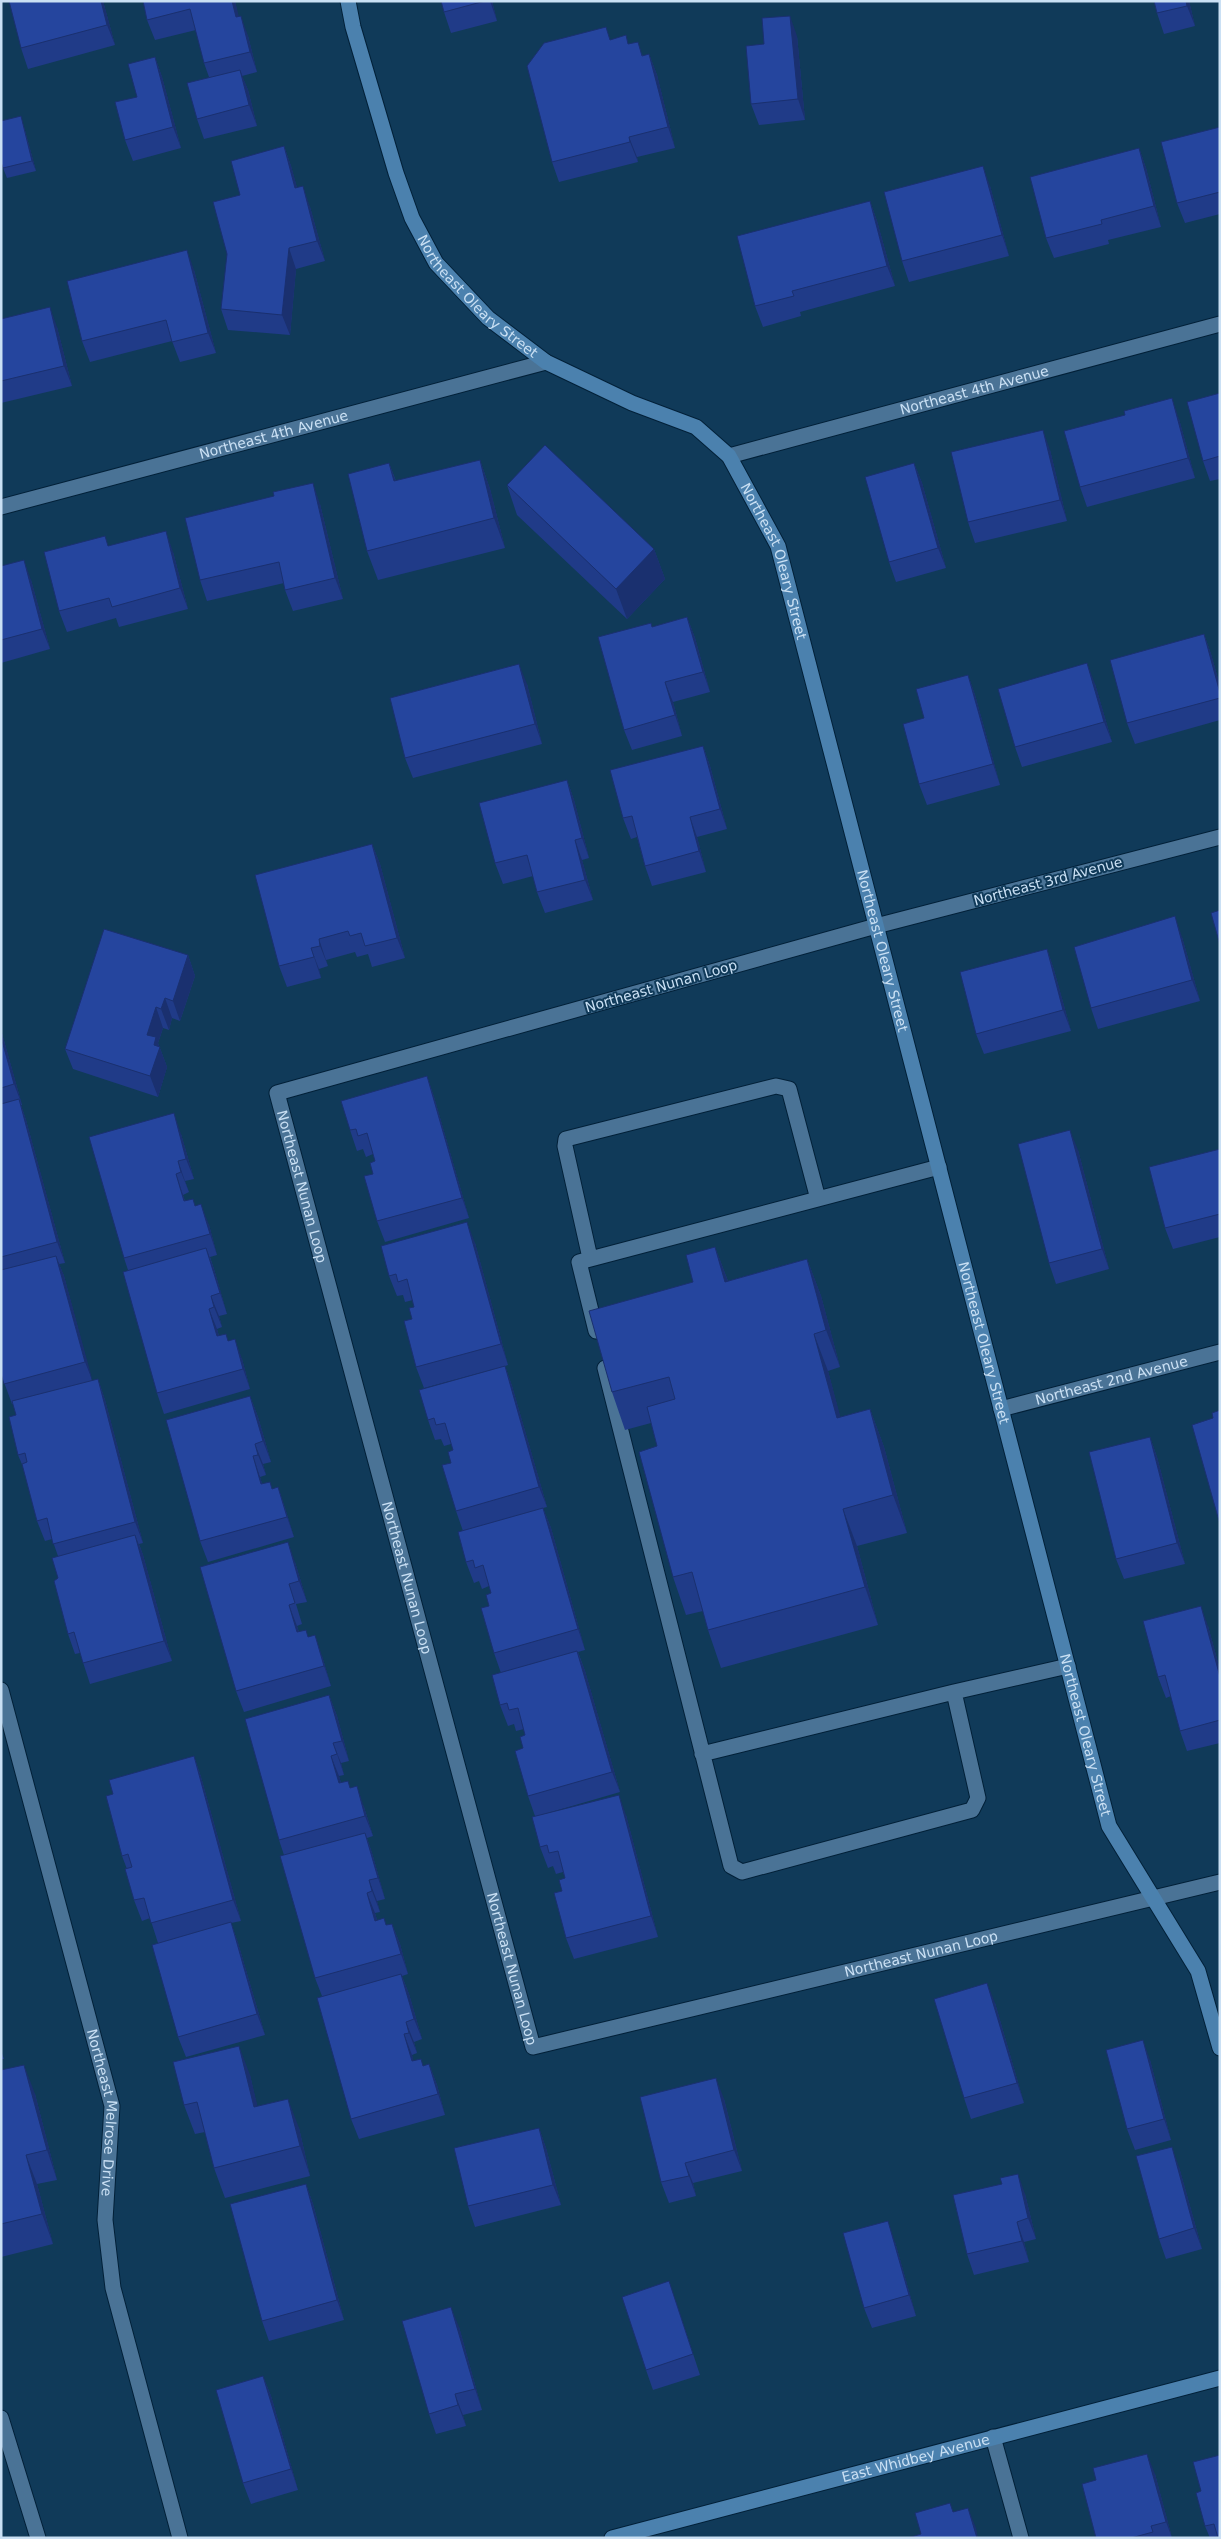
<svg xmlns="http://www.w3.org/2000/svg" width="1221" height="2539" font-family="'DejaVu Sans',sans-serif">
<style>
.lines{fill:none;stroke-linecap:round;stroke-linejoin:round}
.lane-casing{stroke:#022038;stroke-width:17}
.street-casing{stroke:#022038;stroke-width:17}
.secondary-casing{stroke:#022038;stroke-width:17}
.lane{stroke:#4a7396;stroke-width:15}
.street{stroke:#4a7396;stroke-width:15}
.secondary{stroke:#4b81ae;stroke-width:15}
.wall{fill:#203b88}
.shaded-wall{fill:#1a306f}
.building{fill:#25459e;stroke:#1a306f}
.labels{text-anchor:middle;dominant-baseline:central;stroke-width:4;stroke-linejoin:round;paint-order:stroke}
.street-label{font-size:14px;fill:#cae0f4;stroke:#103a59}
</style>
<rect width="100%" height="100%" fill="#103a59"/>
<g class="lines">
<g class="lane-casing">
<path id="lane" d="M590,1258L565,1146L566,1139L776,1086L789,1089L818,1199
M596,1331L579,1262L939,1167
M605,1368L731,1866L742,1872L972,1810L978,1798L954,1692L702,1754
M954,1692L1068,1666
M993,2437L1021,2538"/>
</g>
<g class="street-casing">
<g id="street">
<path id="s1" d="M729,456L1220,324"/>
<path id="s2" d="M1,507L546,362"/>
<path id="s3" d="M1220,837L876,926L277,1093L533,2047L1220,1882"/>
<path id="s4" d="M1001,1409L1220,1352"/>
<path id="s5" d="M1,1690L112,2106L105,2220L113,2288L180,2538"/>
<path d="M1,2418L38,2538"/>
</g>
</g>
<g class="secondary-casing">
<g id="secondary">
<path id="s6" d="M348,1L353,27L396,173L412,218L436,263L488,318L546,362L632,403L696,427L729,456L778,546L1109,1826L1198,1971L1220,2048"/>
<path id="s7" d="M612,2538L1220,2378"/>
</g>
</g>
<use href="#lane" class="lane"/>
<use href="#street" class="street"/>
<use href="#secondary" class="secondary"/>
</g>
<path class="wall" d="M103,1L115,45L28,69L21,48Z
M143,1H235L238,16L248,36L257,72L242,76L248,90L257,126L204,139L197,119L209,77L204,63L196,30L155,40L147,20Z
M441,1H492L497,21L451,33L444,12Z
M1154,1H1189L1195,26L1164,34L1157,13Z
M797,36L805,120L759,125L751,104L764,44Z
M629,44L644,56L649,54L657,75L675,148L637,157L638,162L559,182L552,162Z
M155,57L162,77L181,148L133,161L125,140L137,97Z
M24,127L36,171L7,178L3,168Z
M1220,127V214L1185,223L1177,203Z
M284,146L291,166L297,188L310,207L325,261L296,269L290,335L228,330L221,309L240,195Z
M1139,148L1146,168L1161,227L1108,240L1109,244L1054,258L1046,238Z
M990,186L1009,256L909,282L902,261Z
M870,201L877,221L895,286L800,312L801,316L763,327L755,306Z
M194,270L216,353L180,362L172,341L90,362L82,341Z
M1,319L57,327L72,386L1,403Z
M1220,393V479L1210,481L1203,461Z
M1179,419L1195,478L1087,507L1080,487Z
M1050,450L1067,521L975,543L968,522Z
M480,460L490,489L505,548L378,580L367,551L389,463L396,481Z
M914,463L922,483L946,568L896,582L889,562Z
M507,485L654,549L665,579L627,619L517,515Z
M320,504L343,599L293,611L285,590L284,583L207,601L200,580Z
M109,546L173,552L188,609L119,627L116,618L67,632L59,611Z
M1,566L31,580L50,649L1,663Z
M687,617L695,638L710,692L673,702L682,736L632,750L624,730L652,627Z
M1204,634L1211,654L1220,686V720L1135,744L1127,723Z
M968,675L975,695L1000,785L927,805L919,784L924,718Z
M527,684L542,744L413,778L405,758Z
M1095,684L1112,742L1022,767L1015,747Z
M703,746L710,766L727,829L697,837L706,872L652,886L645,866L637,837L631,839L623,818Z
M567,780L574,800L589,858L582,860L593,900L545,913L537,892L533,876L503,884L495,863Z
M372,844L380,864L405,958L372,967L368,954L357,957L355,952L326,960L328,966L319,969L321,978L287,987L279,966Z
M1182,937L1200,1001L1098,1029L1091,1008Z
M1047,949L1054,970L1071,1031L984,1054L976,1034Z
M188,955L195,976L180,1021L172,1018L169,1030L163,1028L158,1043L167,1067L158,1097L73,1069L65,1049Z
M1,1030L22,1105H21L26,1120L65,1263L59,1264L64,1276L92,1381L98,1379L105,1400L143,1543L139,1544L143,1555L172,1661L90,1684L80,1653L75,1654L68,1634L58,1578V1556L52,1539L45,1541L37,1521L24,1469L18,1455L16,1415L13,1404H12L1,1374Z
M427,1076L434,1097L469,1218L385,1242L377,1221L373,1174L375,1161L373,1154L366,1157L363,1149L357,1151L350,1130Z
M181,1134L194,1179L185,1181L189,1192L183,1195L185,1201L195,1206L209,1225L217,1255L210,1257L214,1269L227,1314L219,1316L222,1327L217,1329L219,1336L228,1341L242,1359L250,1389L164,1414L157,1393L128,1270L124,1258Z
M1220,1149V1237L1173,1249L1165,1228Z
M1078,1150L1109,1269L1056,1284L1049,1263Z
M475,1243L508,1365L505,1366L512,1386L547,1507L543,1508L551,1528L585,1650L578,1652L585,1671L620,1792L541,1815H626L658,1937L574,1959L566,1938L562,1891L565,1878L563,1872L556,1874L553,1866L548,1868L540,1847L535,1816L528,1796L523,1748L525,1735L524,1729L516,1731L514,1724L508,1726L500,1705L501,1673L494,1653L489,1606L491,1593L489,1586L482,1589L479,1581L474,1583L466,1562L463,1531L456,1511L451,1463L453,1450L451,1444L444,1446L441,1439L435,1440L428,1420L494,1369L424,1388L416,1367L412,1319L414,1307L413,1300L405,1302L403,1295L397,1296L389,1276Z
M715,1247L728,1281L807,1259L821,1296L840,1367L828,1371L840,1417L870,1409L884,1447L907,1533L857,1546L878,1625L721,1668L708,1630L703,1611L686,1615L673,1577L657,1446L651,1423L625,1430L612,1392L693,1282Z
M250,1396L258,1417L271,1462L263,1464L266,1475L260,1477L262,1484L272,1489L278,1487L285,1508L294,1537L208,1562L200,1541Z
M1150,1437L1157,1457L1185,1564L1124,1579L1116,1559Z
M295,1562L307,1602L296,1604L302,1624L297,1626L299,1632L309,1637L322,1656L331,1686L244,1712L236,1691Z
M1208,1626L1220,1670V1743L1187,1751L1180,1731L1171,1696L1166,1698L1158,1677Z
M329,1695L337,1716L349,1761L341,1763L344,1775L339,1776L341,1783L351,1788L364,1807L373,1836L367,1838L372,1853L385,1899L377,1901L380,1912L375,1913L377,1920L386,1925L392,1924L400,1944L408,1974L402,1976L409,1994L422,2039L414,2042L417,2053L412,2055L413,2061L423,2066L429,2064L437,2085L445,2115L359,2139L351,2119L322,1996L315,1978L284,1855L279,1840Z
M194,1756L201,1777L241,1921L231,1923L238,1943L265,2035L186,2057L178,2037L158,1943L150,1918L142,1921L134,1900L127,1869L122,1856L113,1794Z
M995,2003L1024,2103L971,2119L964,2098Z
M1,2051L4,2059H1Z
M1150,2060L1171,2140L1135,2150L1127,2129Z
M1,2070L35,2094L57,2180L37,2184L53,2244L1,2257Z
M250,2075L257,2106L299,2128L310,2176L225,2198L214,2168L205,2132L195,2134L184,2105Z
M724,2099L742,2171L693,2183L696,2196L669,2203L661,2182Z
M539,2128L546,2148L561,2205L475,2227L468,2206Z
M1179,2167L1202,2249L1166,2259L1159,2239Z
M306,2184L313,2204L344,2320L269,2341L262,2321Z
M1002,2184L1025,2194L1036,2239L1024,2242L1029,2262L974,2275L967,2254Z
M895,2242L916,2316L872,2328L864,2308Z
M676,2302L700,2375L653,2390L646,2370Z
M459,2327L482,2410L463,2415L466,2426L436,2434L429,2414Z
M263,2376L271,2396L298,2490L251,2504L243,2483Z
M1155,2474L1172,2538H1096Z
M1201,2491L1220,2538H1210L1205,2526Z"/>
<path class="shaded-wall" d="M101,1H103L115,45L107,25Z
M232,1H235L244,37L236,17Z
M490,1H492L497,21Z
M1186,1H1189L1195,26L1187,6Z
M241,16L248,36L257,72L250,52Z
M790,16L797,36L805,120L798,99Z
M649,54L657,75L675,148L668,127Z
M155,57L162,77L181,148L173,127Z
M240,70L248,90L257,126L249,105Z
M21,116L36,171L32,161Z
M629,137L637,157L638,162L630,142Z
M284,146L291,166L303,209L295,188Z
M1139,148L1146,168L1161,227L1154,206Z
M983,166L990,186L1009,256L1002,235Z
M303,186L310,207L325,261L317,241Z
M870,201L877,221L895,286L887,266Z
M289,248L296,269L290,335L282,315Z
M187,250L194,270L216,353L208,333Z
M50,307L57,327L72,386L64,366Z
M1172,398L1179,419L1195,478L1188,458Z
M1043,430L1050,450L1067,521L1060,500Z
M480,460L490,489L505,548L494,518Z
M389,463L400,493L394,481Z
M914,463L922,483L946,568L938,548Z
M313,483L320,504L343,599L335,578Z
M166,531L173,552L188,609L180,588Z
M654,549L665,579L627,619L616,589Z
M24,560L31,580L50,649L42,629Z
M687,617L695,638L710,692L703,672Z
M1204,634L1211,654L1220,686V693Z
M1087,663L1095,684L1112,742L1104,722Z
M519,664L527,684L542,744L535,724Z
M968,675L975,695L1000,785L993,764Z
M665,682L673,702L682,736L675,715Z
M703,746L710,766L727,829L720,809Z
M567,780L574,800L589,858L582,838Z
M690,817L697,837L706,872L699,851Z
M575,840L582,860L593,900L585,880Z
M372,844L380,864L405,958L397,938Z
M1175,916L1182,937L1200,1001L1192,980Z
M319,939L328,966L320,946Z
M311,948L319,969L321,978Z
M1047,949L1054,970L1071,1031L1063,1010Z
M188,955L195,976L180,1021L173,1001Z
M165,998L172,1018L169,1030L161,1009Z
M156,1007L163,1028L158,1043L167,1067L158,1097L150,1076L147,1035Z
M1,1030L22,1105L14,1084L1,1037Z
M427,1076L434,1097L469,1218L462,1198Z
M19,1099L26,1120L65,1263L57,1242Z
M174,1113L181,1134L194,1179L186,1159Z
M1070,1130L1078,1150L1109,1269L1102,1249Z
M178,1161L185,1181L189,1192L181,1172Z
M176,1174L183,1195L191,1222L184,1201Z
M201,1204L209,1225L217,1255L210,1234Z
M467,1222L475,1243L508,1365L501,1344Z
M715,1247L729,1284L725,1282Z
M206,1248L214,1269L227,1314L220,1293Z
M56,1256L64,1276L93,1382L85,1362Z
M807,1259L821,1296L840,1367L826,1330Z
M211,1296L219,1316L222,1327L214,1307Z
M209,1309L217,1329L224,1356L217,1336Z
M814,1334L828,1371L851,1456L837,1418Z
M235,1339L242,1359L250,1389L243,1369Z
M505,1366L512,1386L547,1507L539,1487Z
M98,1379L105,1400L143,1543L135,1522Z
M250,1396L258,1417L271,1462L263,1441Z
M870,1409L884,1447L907,1533L893,1495Z
M1150,1437L1157,1457L1185,1564L1177,1543Z
M255,1444L263,1464L266,1475L258,1455Z
M253,1456L260,1477L268,1504L261,1484Z
M278,1487L285,1508L294,1537L287,1517Z
M543,1508L551,1528L585,1650L578,1629Z
M843,1509L857,1546L878,1625L865,1587Z
M135,1535L143,1555L172,1661L164,1641Z
M288,1542L295,1562L307,1602L299,1581Z
M289,1605L297,1626L305,1653L297,1632Z
M1201,1606L1208,1626L1220,1670V1677Z
M315,1635L322,1656L331,1686L324,1666Z
M577,1651L585,1671L620,1792L612,1772Z
M329,1695L337,1716L349,1761L342,1741Z
M333,1743L341,1763L344,1775L337,1754Z
M194,1756L201,1777L241,1921L233,1900Z
M331,1756L339,1776L347,1804L339,1783Z
M357,1786L364,1807L373,1836L365,1816Z
M619,1795L626,1815L658,1937L651,1916Z
M365,1833L372,1853L385,1899L378,1878Z
M369,1880L377,1901L380,1912L372,1891Z
M367,1893L375,1913L383,1941L375,1921Z
M231,1922L238,1943L265,2035L257,2014Z
M392,1924L400,1944L408,1974L401,1954Z
M401,1974L409,1994L422,2039L414,2019Z
M987,1983L995,2003L1024,2103L1017,2083Z
M406,2022L414,2042L417,2053L409,2033Z
M404,2034L412,2055L419,2082L412,2061Z
M1143,2040L1150,2060L1171,2140L1164,2119Z
M239,2046L250,2075L265,2137L254,2107Z
M429,2064L437,2085L445,2115L438,2094Z
M24,2065L35,2094L57,2180L47,2150Z
M716,2078L724,2099L742,2171L734,2150Z
M288,2099L299,2128L310,2176L300,2146Z
M539,2128L546,2148L561,2205L553,2185Z
M1172,2147L1179,2167L1202,2249L1194,2228Z
M26,2155L37,2184L53,2244L42,2214Z
M685,2163L693,2183L696,2196L689,2176Z
M1018,2174L1025,2194L1036,2239L1028,2218Z
M306,2184L313,2204L344,2320L337,2300Z
M888,2221L895,2242L916,2316L909,2295Z
M1017,2222L1024,2242L1029,2262L1022,2241Z
M451,2307L459,2327L482,2410L475,2389Z
M263,2376L271,2396L298,2490L291,2469Z
M455,2394L463,2415L466,2426L458,2405Z
M1147,2454L1155,2474L1172,2538L1166,2522Z
M968,2508L976,2528L978,2538H977Z"/>
<path class="building" d="M9,1H101L107,25L21,48Z
M143,1H232L236,17L241,16L250,52L204,63L190,9L147,20Z
M441,1H485L444,12Z
M1154,1H1186L1187,6L1157,13Z
M790,16L798,99L751,104L746,46L764,44L762,18Z
M606,27L610,40L626,35L628,44L638,42L642,56L649,54L668,127L629,137L630,142L552,162L527,66L544,43Z
M155,57L173,127L125,140L115,102L137,97L128,64Z
M240,70L249,105L197,119L187,83Z
M21,116L32,161L3,168L1,162V121Z
M1220,127V192L1177,203L1161,142Z
M284,146L295,188L303,186L317,241L289,248L282,315L221,309L227,254L213,202L240,195L231,161Z
M1139,148L1154,206L1101,220L1102,224L1046,238L1030,177Z
M983,166L1002,235L902,261L884,192Z
M870,201L887,266L792,291L794,296L755,306L737,236Z
M187,250L208,333L172,342L166,320L82,341L67,281Z
M50,307L64,366L1,381V319Z
M1220,393V456L1203,461L1187,402Z
M1172,398L1188,458L1080,487L1064,431L1125,415L1124,411Z
M1043,430L1060,500L968,522L951,452Z
M545,445L654,549L616,589L507,485Z
M480,460L494,518L367,551L348,474L389,463L394,481Z
M914,463L938,548L889,562L865,477Z
M313,483L335,578L285,590L279,562L200,580L185,518L274,496L273,492Z
M166,531L180,588L112,607L109,598L59,611L44,552L105,536L108,546Z
M24,560L42,629L1,640V566Z
M687,617L703,672L665,682L675,715L624,730L598,637L651,623L652,627Z
M1204,634L1220,693V698L1127,723L1110,660Z
M1087,663L1104,722L1015,747L998,689Z
M519,664L535,724L405,758L390,698Z
M968,675L993,764L919,784L903,724L924,718L916,689Z
M703,746L720,809L690,817L699,851L645,866L632,816L623,818L610,770Z
M567,780L582,838L575,840L585,880L537,892L527,855L495,863L479,803Z
M372,844L397,938L365,946L361,933L350,936L348,931L319,939L320,946L311,948L314,957L279,966L255,875Z
M1220,910V945L1211,913Z
M1175,916L1192,980L1091,1008L1074,947Z
M104,929L188,955L173,1001L165,998L161,1009L156,1007L147,1035L156,1037L154,1045L160,1047L150,1076L65,1049Z
M1047,949L1063,1010L976,1034L960,972Z
M1,1037L14,1084L1,1088Z
M427,1076L462,1198L377,1221L364,1176L373,1174L370,1163L375,1161L367,1133L358,1136L356,1129L350,1130L341,1101Z
M19,1099L57,1242L1,1257V1104Z
M174,1113L186,1159L178,1161L181,1172L176,1174L184,1201L193,1199L195,1206L201,1204L210,1234L124,1258L89,1137Z
M1070,1130L1102,1249L1049,1263L1018,1144Z
M1220,1149V1214L1165,1228L1149,1167Z
M467,1222L501,1344L416,1367L404,1321L412,1319L409,1308L414,1307L407,1279L398,1282L396,1274L389,1276L381,1246Z
M715,1247L725,1282L807,1259L826,1330L814,1334L837,1418L870,1409L893,1495L843,1509L865,1587L708,1630L692,1572L673,1577L639,1452L657,1446L647,1407L675,1399L669,1377L612,1392L589,1311L693,1282L686,1255Z
M206,1248L220,1293L211,1296L214,1307L209,1309L217,1336L226,1334L228,1341L235,1339L243,1369L157,1393L123,1272Z
M56,1256L85,1362L4,1384L1,1374V1270Z
M505,1366L539,1487L456,1511L442,1465L451,1463L448,1452L453,1450L445,1423L436,1425L434,1418L428,1420L419,1390Z
M98,1379L135,1522L53,1544L47,1518L37,1521L22,1464L27,1462L25,1453L18,1455L9,1417L16,1415L12,1401Z
M250,1396L263,1441L255,1444L258,1455L253,1456L261,1484L270,1482L272,1489L278,1487L287,1517L200,1541L166,1420Z
M1220,1410V1521H1219L1192,1425L1213,1418L1212,1413Z
M1150,1437L1177,1543L1116,1559L1089,1452Z
M543,1508L578,1629L494,1653L481,1608L489,1606L486,1595L491,1593L483,1565L475,1568L473,1560L466,1562L458,1532Z
M135,1535L164,1641L83,1663L74,1632L68,1634L54,1581L58,1578L52,1558Z
M288,1542L299,1581L289,1584L295,1603L289,1605L297,1632L306,1630L308,1637L315,1635L324,1666L236,1691L200,1567Z
M1201,1606L1220,1677V1720L1180,1731L1165,1675L1158,1677L1143,1621Z
M577,1651L612,1772L528,1796L515,1751L523,1748L520,1737L525,1735L518,1708L509,1710L507,1703L500,1705L492,1675Z
M329,1695L342,1741L333,1743L337,1754L331,1756L339,1783L348,1781L350,1788L357,1786L365,1816L279,1840L245,1719Z
M194,1756L233,1900L151,1923L144,1898L134,1900L125,1869L132,1867L128,1854L122,1856L106,1796L113,1794L109,1780Z
M619,1795L651,1916L566,1938L554,1893L562,1891L559,1880L565,1878L558,1851L549,1853L547,1845L540,1847L532,1817Z
M365,1833L378,1878L369,1880L372,1891L367,1893L375,1921L384,1918L386,1925L392,1924L401,1954L315,1978L280,1856Z
M231,1922L257,2014L178,2037L152,1945Z
M401,1974L414,2019L406,2022L409,2033L404,2034L412,2061L421,2059L423,2066L429,2064L438,2094L351,2119L317,1998Z
M987,1983L1017,2083L964,2098L934,1999Z
M1143,2040L1164,2119L1127,2129L1106,2050Z
M239,2046L254,2107L288,2099L300,2146L214,2168L197,2102L184,2105L173,2062Z
M24,2065L47,2150L26,2155L42,2214L1,2224V2070Z
M716,2078L734,2150L685,2163L689,2176L661,2182L640,2097Z
M539,2128L553,2185L468,2206L454,2148Z
M1172,2147L1194,2228L1159,2239L1136,2156Z
M1018,2174L1028,2218L1017,2222L1022,2241L967,2254L953,2195L1002,2184L1000,2178Z
M306,2184L337,2300L262,2321L230,2204Z
M888,2221L909,2295L864,2308L843,2233Z
M669,2281L693,2354L646,2370L622,2297Z
M451,2307L475,2389L455,2394L458,2405L429,2414L402,2321Z
M263,2376L291,2469L243,2483L216,2390Z
M1147,2454L1166,2522L1151,2526L1153,2532L1131,2538H1096L1082,2484L1096,2480L1093,2468Z
M1220,2455V2538H1218L1214,2524L1205,2526L1196,2493L1201,2491L1193,2462Z
M950,2503L953,2512L968,2508L977,2538H908L921,2534L915,2513Z"/>
<g class="labels">
<g class="street-label">
<text stroke="none"><textPath href="#s6" startOffset="330">Northeast Oleary Street</textPath></text>
<text stroke="none"><textPath href="#s1" startOffset="254">Northeast 4th Avenue</textPath></text>
<text stroke="none"><textPath href="#s2" startOffset="282">Northeast 4th Avenue</textPath></text>
<text stroke="none"><textPath href="#s6" startOffset="749">Northeast Oleary Street</textPath></text>
<text transform="translate(1048 881) rotate(-15)">Northeast 3rd Avenue</text>
<text stroke="none"><textPath href="#s6" startOffset="1154">Northeast Oleary Street</textPath></text>
<text transform="translate(661 986) rotate(-16)">Northeast Nunan Loop</text>
<text stroke="none"><textPath href="#s3" startOffset="1074">Northeast Nunan Loop</textPath></text>
<text stroke="none"><textPath href="#s6" startOffset="1559">Northeast Oleary Street</textPath></text>
<text stroke="none"><textPath href="#s4" startOffset="114">Northeast 2nd Avenue</textPath></text>
<text stroke="none"><textPath href="#s3" startOffset="1479">Northeast Nunan Loop</textPath></text>
<text stroke="none"><textPath href="#s6" startOffset="1964">Northeast Oleary Street</textPath></text>
<text stroke="none"><textPath href="#s3" startOffset="2364">Northeast Nunan Loop</textPath></text>
<text stroke="none"><textPath href="#s3" startOffset="1884">Northeast Nunan Loop</textPath></text>
<text stroke="none"><textPath href="#s5" startOffset="436">Northeast Melrose Drive</textPath></text>
<text stroke="none"><textPath href="#s7" startOffset="314">East Whidbey Avenue</textPath></text>
</g>
</g>
<rect width="1221" height="2539" fill="none" stroke="#cae0f4" stroke-width="5"/>
</svg>
